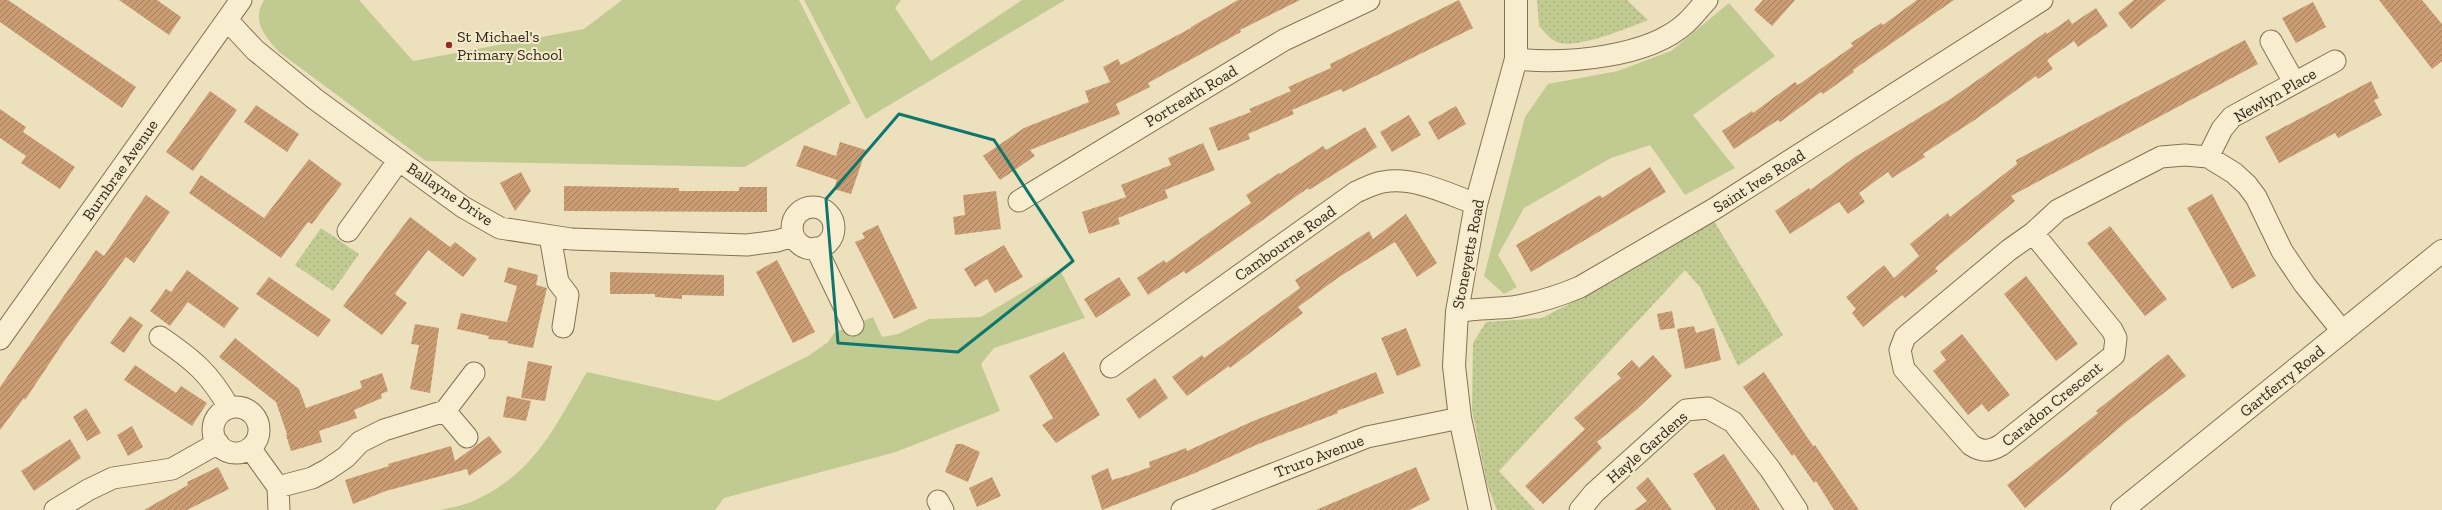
<svg xmlns="http://www.w3.org/2000/svg" width="2442" height="510" font-family="'Zilla Slab',serif">
<style>
.grass{fill:url(#grass-dots)}
.park{fill:#c0ca91}
.building{fill:url(#building-hatch)}
.lines{fill:none;stroke-linecap:round;stroke-linejoin:round}
.minor-casing{stroke:#847156;stroke-width:23}
.tertiary-casing{stroke:#847156;stroke-width:24}
.minor{stroke:#f8eecf;stroke-width:21}
.tertiary{stroke:#f8eecf;stroke-width:22}
.marked{fill:none;stroke:#0f766e;stroke-width:3;stroke-linejoin:round}
.poi-dot{fill:#922d28;stroke:#f4ebcc;stroke-width:1.5}
.labels{text-anchor:middle;dominant-baseline:central;stroke-width:4;stroke-linejoin:round;paint-order:stroke}
.poi-label{font-size:16px;fill:#33281b;stroke:#f4ebcc;text-anchor:start}
.street-label{font-size:16px;fill:#33281b;stroke:#f4ebcc}
</style>
<defs>
<pattern id="grass-dots" width="8" height="8" patternUnits="userSpaceOnUse"><rect width="8" height="8" fill="#c0ca91"/><path d="M2 2h.1M6 6h.1" fill="none" stroke="#a5ae7c" stroke-width="1.8" stroke-linecap="round"/></pattern>
<pattern id="building-hatch" width="6" height="6" patternUnits="userSpaceOnUse"><rect width="6" height="6" fill="#ca9c73"/><path d="M-1 1l2-2M0 6l6-6M5 7l2-2" fill="none" stroke="#a57f5e"/></pattern>
</defs>
<rect width="100%" height="100%" fill="#ede1bd"/>
<path class="grass" d="M1537,0H1627L1648,20C1630,27 1572,52 1555,41C1549,38 1544,31 1539,26Z
M1711,216L1783,335L1738,366L1700,287L1685,270L1499,471L1535,510H1497L1487,484L1472,410L1473,343L1486,322L1542,318L1612,282Z
M321,228L359,254L333,291L295,265Z"/>
<path class="park" d="M264,0H359L413,61L584,29L622,0H799L851,103L745,167L426,161L279,52C265,36 251,21 264,0Z
M804,0H901L895,8L931,61L1022,0H1065L866,119Z
M1729,3L1775,56L1693,115L1735,168L1685,195L1650,145L1611,158L1524,208L1498,255L1517,287L1504,294L1484,276L1525,117L1548,84L1618,71L1671,51Z
M1060,270L1085,318L994,348L981,364L1000,411L896,452L724,498L715,510H441C451,507 462,506 471,502C534,475 554,428 587,372L718,401L810,355L828,342L834,333L873,317L882,337L898,334L929,319L981,317Z"/>
<path class="building" d="M0,0H8L136,87L122,108L0,22Z
M119,0H157L181,17L169,35Z
M1238,0H1300L1240,30L1241,32L1148,83L1150,87L1116,104L1120,114L1030,150L1035,156L1000,180L983,156L1024,128L1089,102L1085,91L1110,82L1103,67L1118,59L1121,65L1191,28V27Z
M1459,0L1473,28L1343,92L1341,89L1292,110L1294,114L1248,134L1250,139L1218,151L1209,128L1251,112L1249,109L1291,91L1288,87L1331,68L1330,64Z
M1763,0H1795L1772,26L1754,10Z
M1917,0H1954L1853,70L1854,72L1823,94L1821,92L1780,122L1778,120L1734,149L1722,131L1752,111L1753,113L1795,82L1798,85L1853,46L1851,43L1881,23L1883,25Z
M2134,0H2166L2131,29L2118,13Z
M2379,0H2422L2442,24V61L2432,69Z
M2313,2L2326,27L2296,43L2282,18Z
M2096,8L2108,26L2078,47L2074,41L2047,60L2053,69L2038,79L2036,76L1976,119L1923,154L1925,157L1892,178L1888,172L1859,193L1865,202L1848,214L1839,202L1790,234L1775,211L1809,188L1810,190L1855,157L1952,98L2046,32L2047,34L2069,19L2072,24Z
M2245,40L2258,64L2011,196L2015,201L1935,268L1938,271L1905,298L1902,295L1863,327L1852,313L1856,309L1846,297L1884,265L1894,278L1919,256L1910,244L1948,213L1950,217L1984,190L2017,164L2016,160Z
M2371,81L2379,98L2374,100L2382,115L2338,138L2335,133L2279,163L2265,137Z
M210,91L237,110L193,171L166,152Z
M256,105L299,134L287,152L244,122Z
M1456,106L1466,124L1438,140L1428,122Z
M0,109L26,127L23,132L75,167L60,189L21,163L26,156L0,138Z
M1409,115L1421,135L1392,152L1380,132Z
M1365,127L1377,147L1309,190L1308,188L1186,274L1184,271L1148,295L1137,278L1164,260L1166,263L1251,203L1246,195L1279,173L1280,174L1323,146L1326,150Z
M840,142L866,150L851,194L834,189L837,180L796,166L804,145L836,156Z
M1203,143L1215,170L1165,190L1168,198L1118,218L1120,224L1089,234L1082,212L1126,197L1121,185L1171,165L1168,158Z
M309,159L342,184L312,224L308,222L281,258L189,193L201,175L264,218Z
M1650,167L1666,192L1531,272L1516,245L1600,195L1602,198Z
M521,172L531,191L515,211L500,183Z
M564,186L679,188V191H739V187H767V212L564,211Z
M996,191L1001,229L955,235L953,217L965,215L963,195Z
M2212,194L2256,276L2232,289L2187,208Z
M146,195L170,212L134,263L126,257L65,340L25,400L24,398L0,430V387L96,250L104,256Z
M1406,214L1437,263L1417,277L1395,242L1339,277L1298,307L1303,313L1230,368L1229,366L1187,396L1172,377L1202,355L1204,358L1300,288L1295,280L1369,231L1373,239Z
M410,217L450,247L455,242L477,259L463,277L428,250L395,294L407,303L382,335L343,306Z
M878,225L917,308L894,319L855,242L865,238L862,233Z
M2110,226L2167,299L2145,316L2087,243Z
M1004,245L1023,277L995,293L987,279L975,287L964,269Z
M777,260L815,332L793,343L756,272Z
M508,267L538,275L536,285L547,288L533,348L507,343L508,341L488,339L489,336L457,329L461,313L507,322L517,286L504,282Z
M187,270L239,308L224,328L188,302L170,326L150,311L166,289L171,292Z
M610,272L724,275V296L682,295V299L655,297V294H610Z
M2026,276L2078,344L2056,361L2004,294Z
M269,277L331,320L318,337L256,294Z
M1119,277L1131,295L1096,318L1084,299Z
M1672,311L1675,328L1660,330L1657,314Z
M130,316L143,325L124,353L110,343Z
M415,324L439,328L430,393L410,389L419,345L411,344Z
M1694,326L1696,333L1714,328L1721,360L1685,369L1677,329Z
M1406,328L1421,366L1397,376L1381,338Z
M1962,334L2010,395L1988,412L1982,404L1968,415L1933,371L1946,360L1940,352Z
M235,338L299,389L306,408L362,388L360,381L382,373L388,391L381,394L382,398L354,410L357,418L319,431L322,442L291,451L286,435L287,434L276,402L219,357Z
M1064,352L1100,415L1056,443L1042,425L1053,418L1029,376Z
M2168,354L2186,376L2126,422L2025,508L2007,485L2098,413L2096,411Z
M1653,355L1672,376L1636,410L1597,442L1602,448L1543,504L1525,486L1585,429L1574,418L1621,378L1617,374L1632,360L1639,368Z
M528,361L552,366L545,401L521,398Z
M135,365L176,393L181,386L207,403L192,426L124,380Z
M1376,372L1384,393L1337,411L1338,413L1256,445L1195,473L1102,510L1091,476L1108,468L1112,480L1129,475L1150,467L1149,462L1186,448L1187,451L1251,422Z
M1764,372L1813,446L1815,445L1859,510H1834L1816,481L1814,483L1794,454L1792,456L1743,387Z
M1155,378L1168,398L1139,419L1126,399Z
M507,396L531,401L526,421L503,417Z
M86,408L101,433L87,441L73,417Z
M132,426L143,447L128,456L117,435Z
M489,436L502,452L469,476L467,469L386,491L353,504L345,480L389,466L388,464L451,446L455,461Z
M70,439L81,458L34,491L21,471Z
M956,444H962L980,452L968,482L945,472Z
M1724,454L1760,510H1716L1693,474Z
M218,467L229,489L187,510H144L188,485L187,482Z
M1416,467L1430,500L1409,510H1316Z
M992,477L1001,496L977,507L969,488Z
M1648,477L1659,492L1672,510H1634L1647,501L1636,488Z"/>
<g class="lines">
<g class="minor-casing">
<path id="minor" d="M227,20L255,50L315,99L463,207L500,228L571,239L747,245L777,241L793,236
M2271,41L2294,82
M1516,59C1565,64 1648,58 1686,23C1694,16 1700,7 1707,0
M2208,157L2222,129L2232,117L2335,61
M1019,201L1284,40L1369,0
M792 228a21 21 0 1 1 42 0a21 21 0 1 1-42 0Z
M348,231L399,160
M2033,233L2112,330L2116,338L2114,355L2001,445C1989,452 1982,452 1971,445L1904,369L1900,350L1905,337L2009,250L2033,233L2058,210L2161,157L2185,155L2208,157L2234,173L2247,185L2256,197L2282,251L2305,285L2343,332
M550,236L558,282L568,295L563,327
M816,248L853,325
M1457,312C1475,308 1493,309 1512,307C1536,303 1559,296 1580,287L1714,209L2042,0
M160,337C192,359 210,373 229,408
M0,339L241,0
M1111,367L1356,192C1364,189 1374,183 1383,182C1414,176 1448,194 1476,204
M213 430a23 23 0 1 1 46 0a23 23 0 1 1-46 0Z
M445,411L467,437
M250,448L278,487L279,510
M278,487L312,478L327,470L346,457L360,442L384,430L445,411L474,373
M938,501L943,510
M55,510L88,490L113,478L172,469L218,443
M1182,510L1367,437L1460,418
M1580,510L1594,493L1686,410L1708,408L1733,422L1770,469L1797,510"/>
</g>
<g class="tertiary-casing">
<path id="tertiary" d="M1480,510L1460,418L1454,366L1457,312L1476,204L1516,59V0
M2122,510L2442,251"/>
</g>
<use href="#minor" class="minor"/>
<use href="#tertiary" class="tertiary"/>
</g>
<path class="marked" d="M899,114L994,140L1073,261L958,352L838,343L826,199Z"/>
<circle class="poi-dot" cx="449" cy="45" r="4"/>
<g class="labels">
<g class="poi-label">
<text x="457" y="36">St Michael's<tspan x="457" dy="18">Primary School</tspan></text>
</g>
<g class="street-label">
<text transform="translate(2275 95) rotate(-30)">Newlyn Place</text>
<text transform="translate(1191 96) rotate(-31)">Portreath Road</text>
<text transform="translate(120 170) rotate(-55)">Burnbrae Avenue</text>
<text transform="translate(1759 181) rotate(-32)">Saint Ives Road</text>
<text transform="translate(450 194) rotate(34)">Ballayne Drive</text>
<text transform="translate(1285 243) rotate(-35)">Cambourne Road</text>
<text transform="translate(1468 254) rotate(-79)">Stoneyetts Road</text>
<text transform="translate(2282 381) rotate(-39)">Gartferry Road</text>
<text transform="translate(2052 404) rotate(-39)">Caradon Crescent</text>
<text transform="translate(1647 447) rotate(-41)">Hayle Gardens</text>
<text transform="translate(1319 456) rotate(-21)">Truro Avenue</text>
</g>
</g>
</svg>
